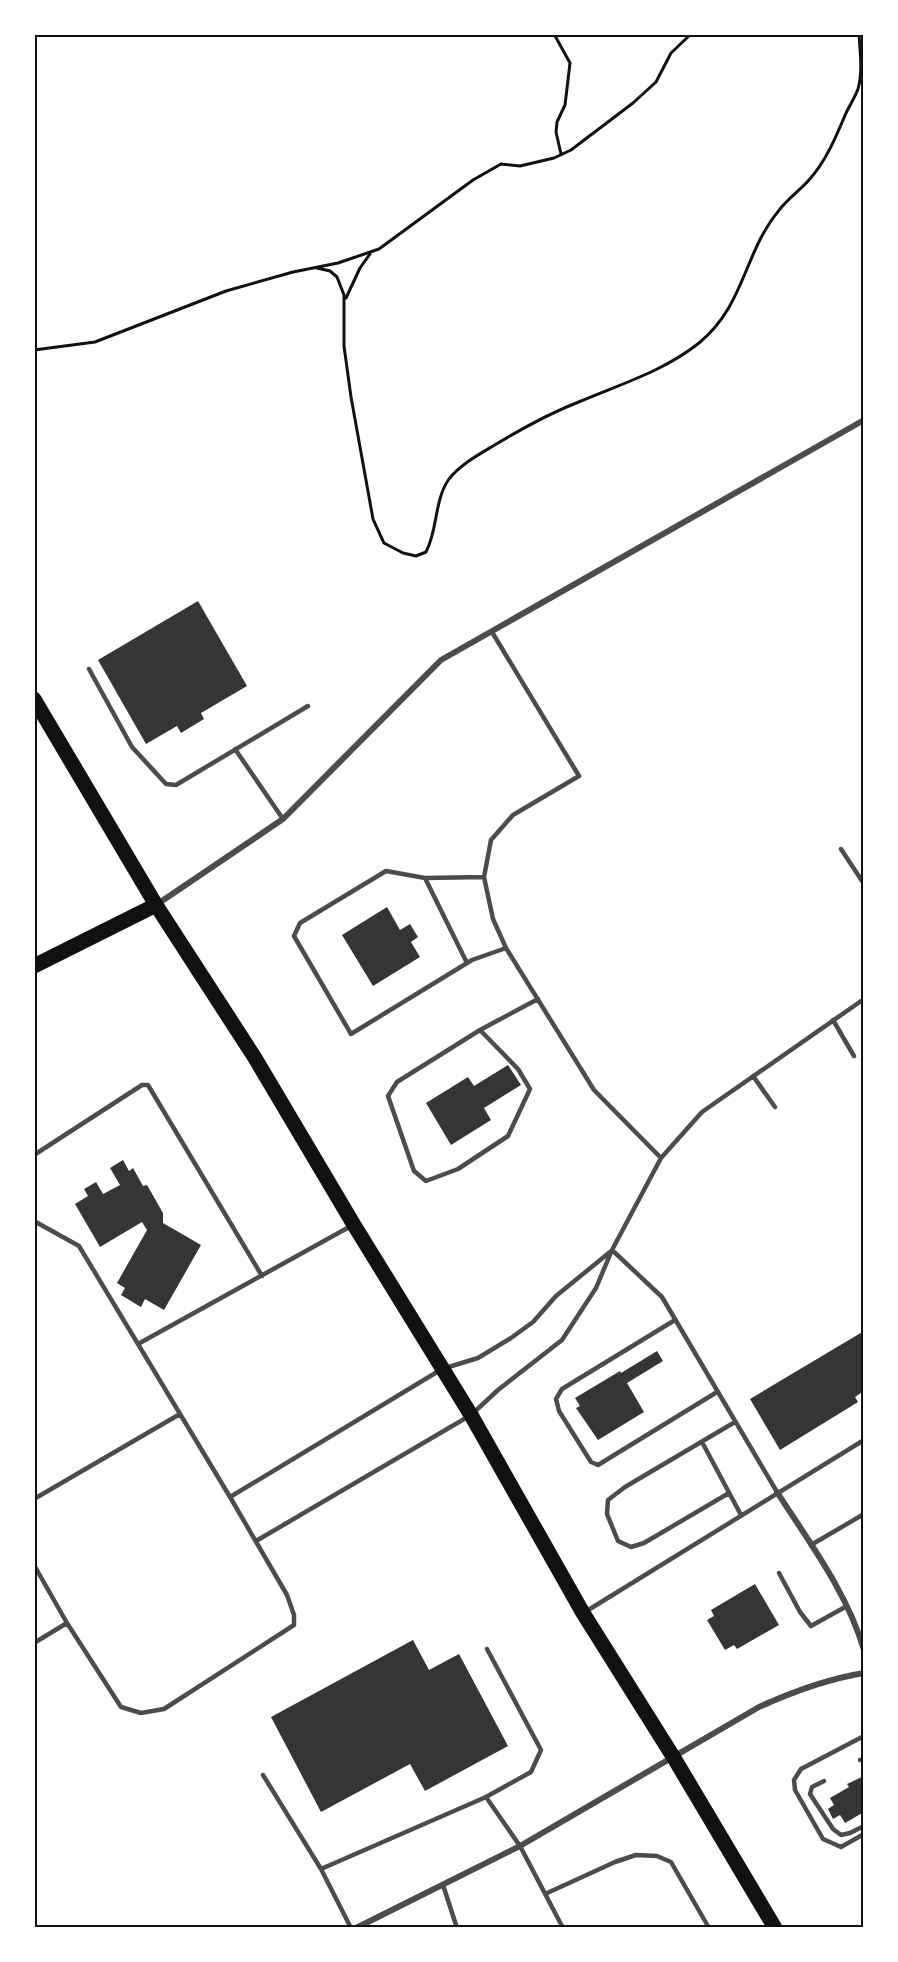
<svg xmlns="http://www.w3.org/2000/svg" width="898" height="1962" font-family="Karla,sans-serif">
<style>
.building{fill:#353535}
.lines{fill:none;stroke-linecap:round;stroke-linejoin:round}
.path{stroke:#111;stroke-width:3}
.service{stroke:#4c4c4c;stroke-width:4.5}
.minor{stroke:#4c4c4c;stroke-width:6}
.primary{stroke:#111;stroke-width:15}
.neatline{fill:none;stroke:#111;stroke-width:2}
</style>
<rect width="100%" height="100%" fill="#fff"/>
<path class="building" d="M198,601L247,686L201,713L204,719L181,733L177,726L146,744L98,660Z
M387,907L400,930L410,924L418,937L411,942L420,957L373,986L342,935Z
M508,1065L521,1085L484,1108L491,1120L451,1145L426,1103L468,1077L474,1086Z
M123,1160L129,1171L133,1168L143,1186L147,1185L163,1213V1223L201,1245L164,1310L145,1299L141,1307L121,1295L125,1288L117,1283L147,1230L142,1222L100,1247L75,1204L88,1196L84,1189L96,1182L103,1194L120,1185L110,1168Z
M864,1331V1391L855,1397L858,1402L780,1450L750,1399Z
M657,1351L663,1361L627,1383L644,1412L598,1440L576,1408L580,1406L575,1398L620,1371L621,1373Z
M755,1584L779,1625L737,1649L734,1645L725,1650L707,1620L714,1616L711,1610Z
M413,1640L429,1670L459,1654L508,1746L425,1791L410,1764L321,1812L271,1717Z
M864,1776V1812L845,1823L840,1815L833,1819L828,1809L834,1805L830,1798L849,1787L847,1784Z"/>
<g class="lines">
<path class="path" d="M554,34L570,63L565,105L557,122L556,132L561,154
M317,268L330,271L337,277L344,295V346L351,397L373,519L384,543L403,553L416,556L426,552C438,530 434,500 449,479C460,465 478,455 493,446C521,429 550,413 581,401C621,384 664,371 699,343C746,304 743,253 780,209C788,199 800,190 809,180C826,161 836,137 846,113C850,105 855,97 858,89C863,71 860,52 859,34
M346,298L360,268L370,254
M34,350L95,342L226,291L293,272L338,263L379,249L473,180L501,164L520,166L554,158L571,150L633,103L656,82L671,53L691,34"/>
<path class="service" d="M492,632L579,776L513,815L491,840L484,877L493,919L506,948L594,1090L661,1158
M89,669L132,747L166,784L176,785L308,706
M235,749L283,819
M841,849L864,884
M484,877L425,878L386,871L300,923L294,936L351,1034L472,960L506,948
M425,878L467,963
M833,1020L854,1056
M480,1030L518,1069L530,1089L508,1136L458,1169L426,1181L414,1171L388,1096L397,1082L480,1030L538,999
M753,1076L775,1107
M34,1155L142,1085H148L262,1276
M34,1221L79,1246L230,1497L287,1595L294,1615V1625L164,1709L141,1713L121,1707L67,1623L34,1565
M612,1250L662,1297L777,1492
M675,1320L562,1389L556,1399L559,1411L591,1462L598,1465L717,1392
M138,1344L351,1226
M702,1442L741,1515
M729,1493L644,1543L631,1547L618,1541L607,1514L608,1500L625,1487L735,1422
M230,1497L442,1369L478,1358L511,1338L533,1322L556,1296L610,1252
M34,1499L180,1414
M256,1541L471,1415L498,1390L562,1340L596,1288L612,1250L661,1158L702,1112L864,999
M811,1545L864,1514
M779,1573L800,1612L811,1626L847,1606
M585,1612L864,1440
M34,1643L67,1623
M487,1649L541,1750L531,1772L486,1797L520,1846L563,1928
M864,1736L801,1769L794,1780L795,1790L823,1839L841,1847L864,1834
M860,1760L864,1759
M263,1775L321,1869
M824,1781L812,1787L810,1794L833,1829L841,1835L850,1833L864,1826
M443,1885L457,1928
M545,1894L615,1862L636,1855L657,1856L671,1862L709,1928
M351,1928L321,1869L486,1797"/>
<path class="minor" d="M156,905L283,819L441,660L864,420
M777,1492C809,1542 847,1592 864,1650
M356,1928L520,1846L759,1707C792,1692 827,1679 864,1673"/>
<path class="primary" d="M34,699L156,905L255,1058L354,1225L471,1415L583,1613L674,1758L775,1928
M34,966L156,905"/>
</g>
<rect width="898" height="1962" fill="none" stroke="#ffffff" stroke-width="72"/>
<rect x="36" y="36" width="826" height="1890" class="neatline"/>
</svg>
